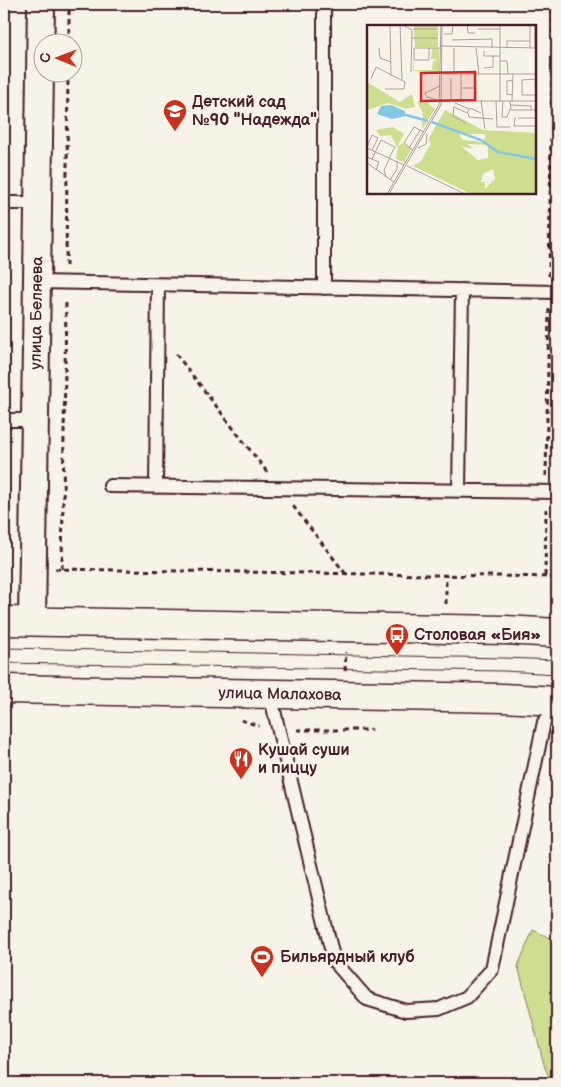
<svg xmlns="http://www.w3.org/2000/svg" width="561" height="1087" font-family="'Balsamiq Sans',sans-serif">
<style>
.green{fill:#cede91;stroke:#8c7e5e}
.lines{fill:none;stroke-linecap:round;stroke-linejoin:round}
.service-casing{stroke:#4a1f2b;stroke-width:16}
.minor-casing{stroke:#4a1f2b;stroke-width:30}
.primary-casing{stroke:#4a1f2b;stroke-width:31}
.path{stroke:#4a1f2b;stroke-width:3;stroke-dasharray:5 4;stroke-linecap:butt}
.service{stroke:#f7f3e8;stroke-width:12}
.minor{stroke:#f7f3e8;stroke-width:26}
.primary{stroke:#f7f3e8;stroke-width:28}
.tram{stroke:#4a1f2b;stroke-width:1}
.labels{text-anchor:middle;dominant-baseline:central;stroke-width:5;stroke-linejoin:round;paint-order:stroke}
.poi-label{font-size:16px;font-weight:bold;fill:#4a1f2b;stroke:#f7f3e8;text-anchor:start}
.street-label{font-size:16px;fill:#4a1f2b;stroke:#f7f3e8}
.inset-river{fill:none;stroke:#83c8e4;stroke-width:2.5}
.inset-road{fill:none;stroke:#b29e9c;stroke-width:1}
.view{fill:#d62828;fill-opacity:0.15;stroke:#d62828;stroke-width:2.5}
.inset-edge{fill:none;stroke:#4a1f2b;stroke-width:2.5}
</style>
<rect width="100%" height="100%" fill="#f7f3e8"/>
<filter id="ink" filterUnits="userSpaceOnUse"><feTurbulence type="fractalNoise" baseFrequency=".02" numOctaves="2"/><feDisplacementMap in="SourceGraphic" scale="10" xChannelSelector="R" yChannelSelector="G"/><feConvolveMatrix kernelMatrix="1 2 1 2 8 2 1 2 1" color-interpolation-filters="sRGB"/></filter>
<g filter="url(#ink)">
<path class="green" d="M533,930L557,941V1083H552L545,1068L518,966Z"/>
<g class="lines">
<g class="service-casing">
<path id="service" d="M324,4V288
M4,203H38
M37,282L557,292
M4,420H35
M110,486L557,492
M156,487L158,285
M459,490L462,290
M270,694L334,961L367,999L406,1011L439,1009L467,997L492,969L544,722L557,708"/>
</g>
<g class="minor-casing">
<g id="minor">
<path id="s1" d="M32,622L41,4"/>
</g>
</g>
<g class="primary-casing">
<g id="primary">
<path d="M4,621L505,630L557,633"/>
<path id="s2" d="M4,689L503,698L557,701"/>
</g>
</g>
<path class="path" d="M69,42V4
M66,266L68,72
M549,276L553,4
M176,354L267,472
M546,476L549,309
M293,506L345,573
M55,569L557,577
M62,569L66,300
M545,576L546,509
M446,604V575
M345,671L346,652
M241,720L259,726
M297,730H372"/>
<use href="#service" class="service"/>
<use href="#minor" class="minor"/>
<use href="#primary" class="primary"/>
<path class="tram" d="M4,648L504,658L557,660
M4,663L504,671L557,674"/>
</g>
</g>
<defs>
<g id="school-pin" transform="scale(1.25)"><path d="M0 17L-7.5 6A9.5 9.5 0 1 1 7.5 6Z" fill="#c8321e" stroke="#f7f3e8"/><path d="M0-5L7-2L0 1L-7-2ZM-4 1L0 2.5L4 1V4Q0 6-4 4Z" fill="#fff"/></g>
<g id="bus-pin" transform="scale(1.25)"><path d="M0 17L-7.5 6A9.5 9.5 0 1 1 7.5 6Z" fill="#c8321e" stroke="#f7f3e8"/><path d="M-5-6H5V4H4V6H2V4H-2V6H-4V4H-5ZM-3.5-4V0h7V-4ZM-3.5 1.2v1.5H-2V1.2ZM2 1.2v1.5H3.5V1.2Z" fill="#fff"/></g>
<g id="restaurant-pin" transform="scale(1.25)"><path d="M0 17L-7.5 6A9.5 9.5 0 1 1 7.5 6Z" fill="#c8321e" stroke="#f7f3e8"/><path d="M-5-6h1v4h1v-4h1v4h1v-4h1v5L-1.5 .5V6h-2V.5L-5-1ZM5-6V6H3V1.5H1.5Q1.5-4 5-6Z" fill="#fff"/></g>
<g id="stadium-pin" transform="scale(1.25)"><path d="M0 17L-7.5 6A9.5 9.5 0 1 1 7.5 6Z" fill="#c8321e" stroke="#f7f3e8"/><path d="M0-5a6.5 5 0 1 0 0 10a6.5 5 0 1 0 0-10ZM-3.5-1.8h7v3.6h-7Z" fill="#fff"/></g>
</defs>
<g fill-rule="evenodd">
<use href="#school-pin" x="175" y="111"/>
<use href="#bus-pin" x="397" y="635"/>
<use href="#restaurant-pin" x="241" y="759"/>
<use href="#stadium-pin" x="262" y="957"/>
</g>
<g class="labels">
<g class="poi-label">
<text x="192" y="102">Детский сад<tspan x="192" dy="18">№90 "Надежда"</tspan></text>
<text x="414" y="635">Столовая «Бия»</text>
<text x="258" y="750">Кушай суши<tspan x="258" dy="18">и пиццу</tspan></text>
<text x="280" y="957">Бильярдный клуб</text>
</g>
<g class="street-label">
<text stroke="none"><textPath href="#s1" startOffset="309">улица Беляева</textPath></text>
<text stroke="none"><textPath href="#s2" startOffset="276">улица Малахова</textPath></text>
</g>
</g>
<g transform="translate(367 25)">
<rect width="169" height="169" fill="#f7f3e8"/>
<path d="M47,0H71V22H48ZM65,23H72V47L46,46V29L47,45H65L66,36L70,35L64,34ZM0,57L33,77L45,69L48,82L39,84L21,78L0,85ZM62,74V80L68,84L55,104L56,88L50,77ZM78,85L116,105L169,108V169H104L46,141L54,136L64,118L61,115ZM92,109H117L119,112L115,117L96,115ZM100,119L121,120V133L111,135L94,121L106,124ZM126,144L128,154L118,164V157H114L116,149ZM26,102L37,109L30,122L24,110L13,111L9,105ZM36,118L44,124L37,137L29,134L31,121Z" fill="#cede91" fill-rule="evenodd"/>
<path d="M24,80L38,86L39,91L25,94L10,89L14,81Z" fill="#83c8e4"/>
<path class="inset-river" d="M39,90L61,96M65,97L114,115L131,127L169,134"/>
<path class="inset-road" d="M23,0L24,51M33,0L35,56M36,0L45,5L44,47M100,0L101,8H108M168,0V23M46,4H69M111,4H133M77,9H85L86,0M45,13H70M85,15L125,14V23M163,16V0M74,21L169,23M12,23L13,33L24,37M62,23V35H47V23H74M109,23L112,49M140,23V16H163V23M117,26V31H133M133,36H140L141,49M117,43L126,42V31M77,49H169M87,49V23M84,53V76M4,54L9,42L38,57L37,64H18M169,54L155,55V70H169M94,63H109V76M145,70L140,69V56L146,55M73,76L60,72L58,68L73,61M77,76H169M94,76V49M114,76L118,104M129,76L130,102H143M133,76V0M136,76L135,92H140L143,84M143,76L144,85H169M145,76L146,49M88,78L102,84M143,80L164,81V85M87,81L86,91L99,98M87,82L100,88L103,83L114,88M101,88L102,92L126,94M148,92L147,101H169M151,93H169M0,121L5,110L11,113L5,125M0,123L37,140M42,123L53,105M51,123L59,119L60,109M46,125L37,118L47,102L57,107M0,132L12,137L9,145M5,134L14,115L28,122L22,133M0,138L27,157M40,141L98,169M19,152L17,145L23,133M23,155L30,144V137M20,169L72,80L74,0M22,169L74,80L75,0"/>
<path class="view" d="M108,47V75L54,76V48Z"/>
<rect width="169" height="169" class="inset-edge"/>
</g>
<rect width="561" height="1087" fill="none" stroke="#f7f3e8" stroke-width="20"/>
<rect x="10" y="10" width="541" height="1067" fill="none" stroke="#4a1f2b" stroke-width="2" filter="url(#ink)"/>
<g transform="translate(58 58) rotate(271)"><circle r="24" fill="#f7f3e8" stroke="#b29e9c"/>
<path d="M0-4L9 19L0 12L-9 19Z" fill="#c8321e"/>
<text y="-8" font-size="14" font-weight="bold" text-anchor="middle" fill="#4a1f2b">С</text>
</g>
</svg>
